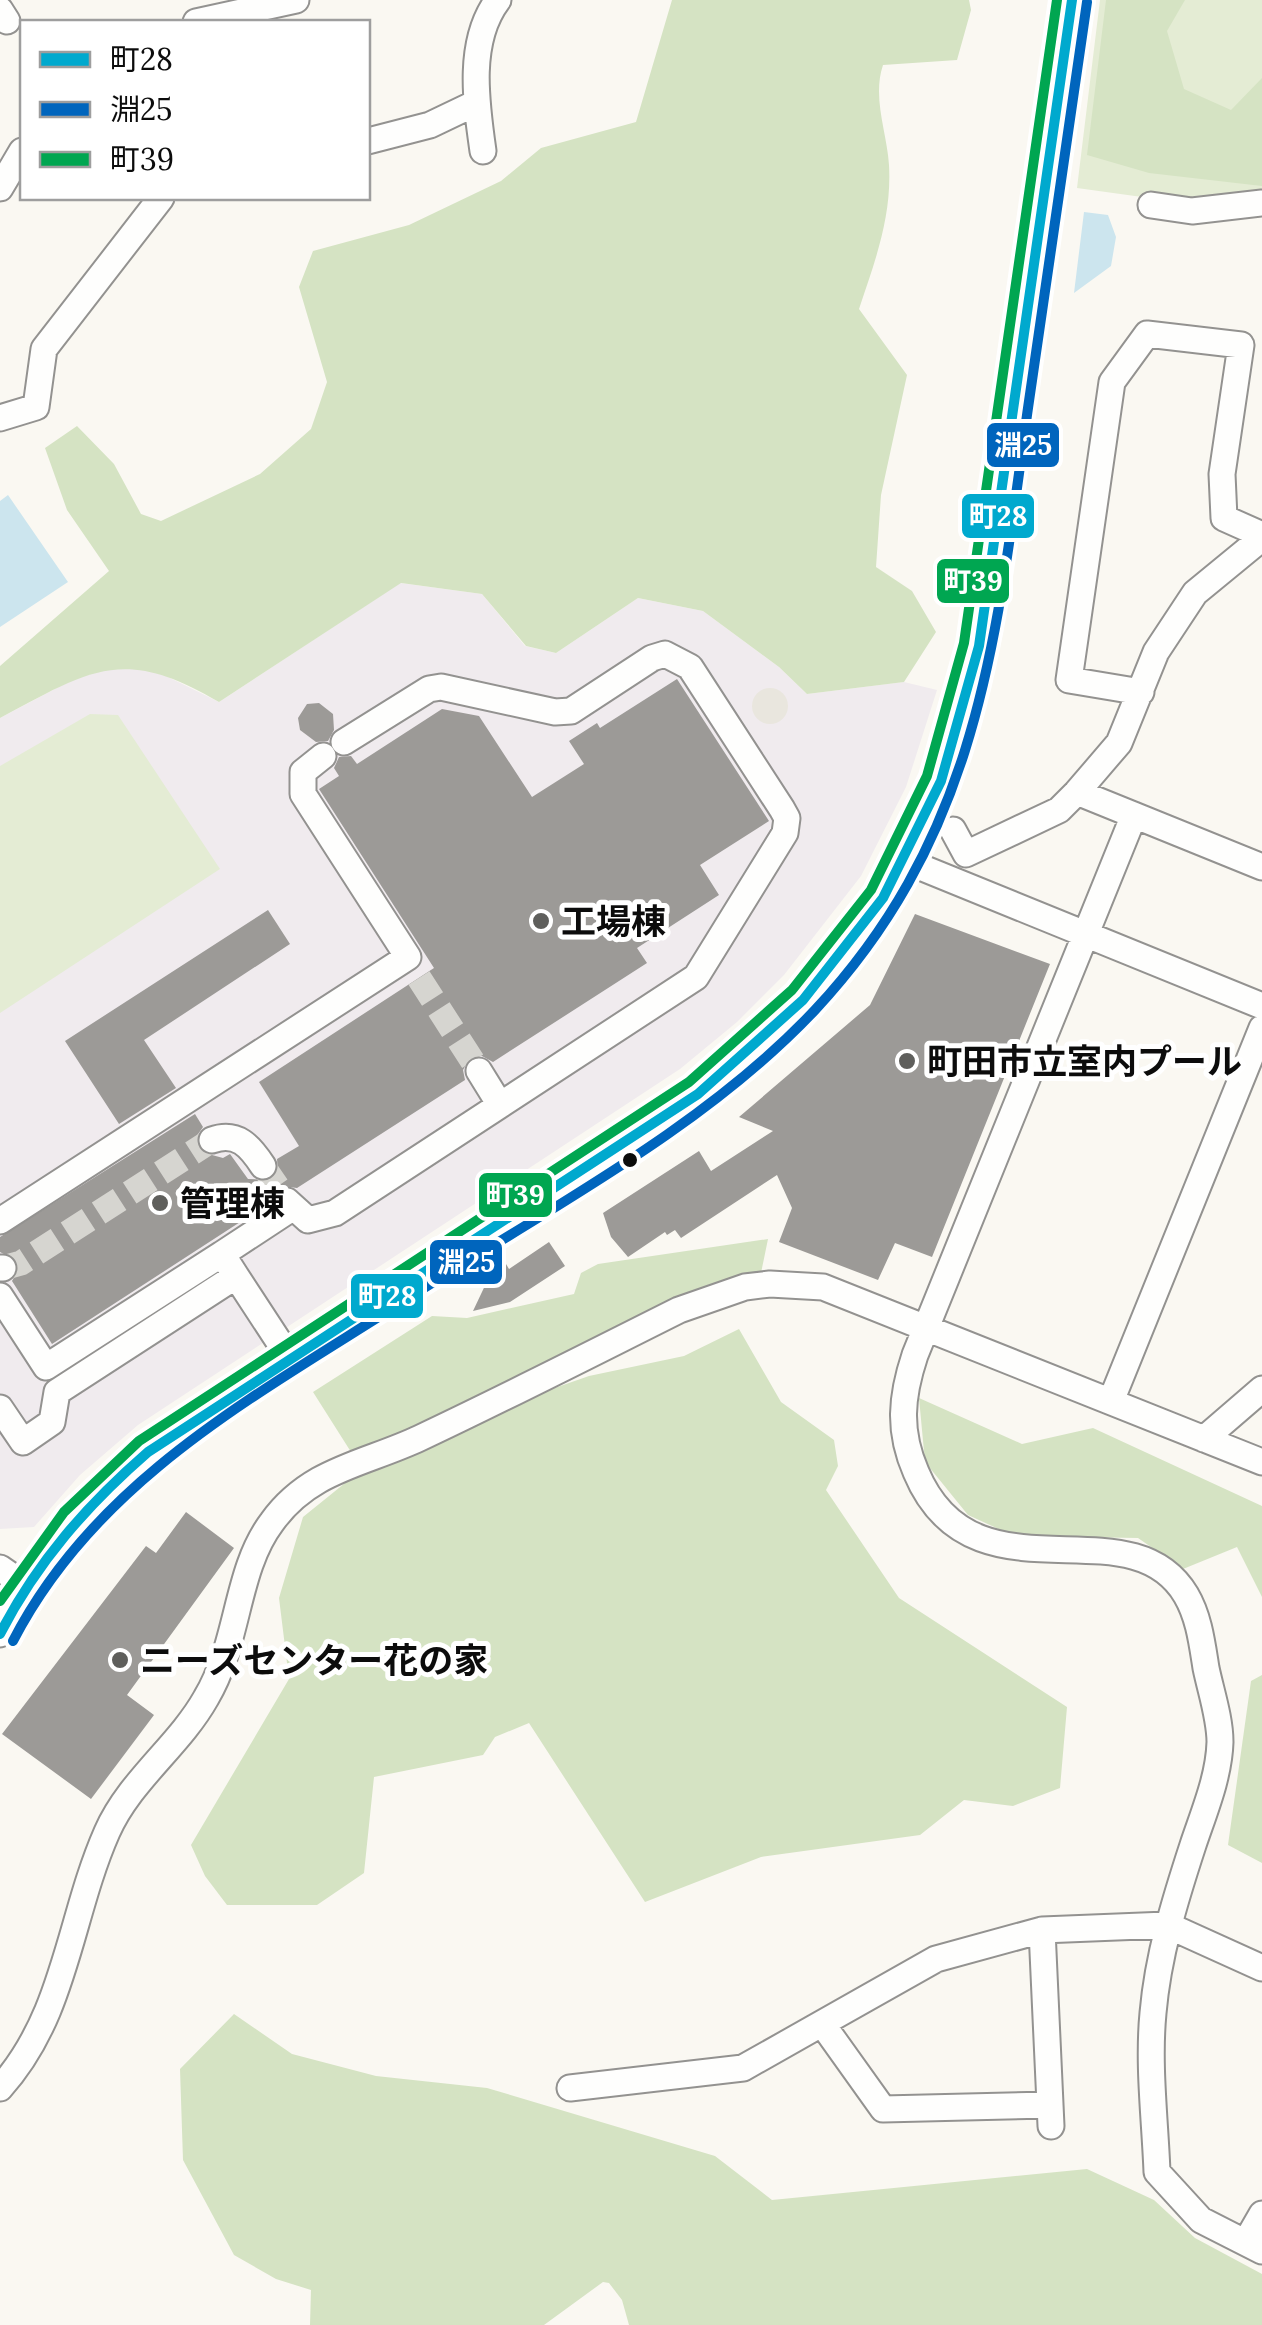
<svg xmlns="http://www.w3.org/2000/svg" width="1262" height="2325" font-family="Lora,'Noto Sans JP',serif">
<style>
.industrial{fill:#f0ebee}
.green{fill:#e4ecd4}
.forest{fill:#d5e3c3}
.plaza{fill:#e9e6de}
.water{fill:#cce5ee}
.building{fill:#9c9a97}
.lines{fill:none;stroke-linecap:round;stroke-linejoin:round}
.minor-tunnel{stroke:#d6d5d0;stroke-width:25;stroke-dasharray:25 12;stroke-linecap:butt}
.minor-casing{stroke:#939290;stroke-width:29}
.minor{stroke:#fefefd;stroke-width:25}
.bus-1-casing{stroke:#fff;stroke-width:18}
.bus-2-casing{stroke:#fff;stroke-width:18}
.bus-3-casing{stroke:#fff;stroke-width:18}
.bus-1{stroke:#00a9ce;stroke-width:10}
.bus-2{stroke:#0065bd;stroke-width:10}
.bus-3{stroke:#00a651;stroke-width:10}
.poi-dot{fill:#5f5f5c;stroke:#fff;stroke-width:4}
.bus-dot{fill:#0c0c0c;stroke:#fff;stroke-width:4}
.labels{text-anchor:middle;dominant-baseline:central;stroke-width:10;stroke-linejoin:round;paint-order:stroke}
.poi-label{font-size:35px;font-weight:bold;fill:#0c0c0c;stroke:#fff;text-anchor:start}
.line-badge{stroke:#fff;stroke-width:4}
.badge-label{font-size:28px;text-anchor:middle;font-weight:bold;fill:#fff}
</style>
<rect width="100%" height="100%" fill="#faf8f2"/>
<path class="industrial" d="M400,583L482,594L525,646L556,653L638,598L703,611L779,667L807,694L904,682L937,690L906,787L861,876L784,975L737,1022L680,1069L138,1425L80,1475L34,1527L0,1529V718L70,681L114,666L156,671L219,702Z"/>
<path class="green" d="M1100,0H1262V198L1207,206L1077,188Z
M90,714L118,715L220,869L0,1013V766Z"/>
<path class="forest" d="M672,0H969L971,10L957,60L883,65C872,98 887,132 889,165C892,217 875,261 859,309L907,375L881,495L876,567L912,591L936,632L904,682L807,694L779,667L703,611L638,598L556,653L526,646L482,594L401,583L219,702C123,645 90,670 0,718V666L109,571L67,510L45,448L77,426L114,464L141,514L161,521L260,474L311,429L327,382L299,287L313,251L409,225L501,181L541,148L636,122Z
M1106,0H1185L1167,31L1184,89L1231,110L1262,78V186L1149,173L1087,155Z
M768,1239L761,1273L714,1284L412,1429L351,1452L313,1392L432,1316L467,1318L574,1294L581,1273L598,1264Z
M739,1329L781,1402L834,1440L838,1466L826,1490L899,1598L1067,1707L1060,1788L1013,1806L964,1800L920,1835L761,1857L645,1902L529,1723L495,1737L483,1755L374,1777L364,1873L317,1905H227L205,1876L191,1845L289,1679L279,1598L303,1517L355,1475L420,1453L503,1406L589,1376L684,1356Z
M919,1398L1022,1444L1093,1428L1262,1506V1597L1237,1547L1183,1569L1138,1538L1014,1536L968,1515L925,1462Z
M1262,1675V1863L1228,1845L1251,1681Z
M234,2014L292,2054L376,2076L487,2088L715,2156L772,2200L1087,2169L1154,2200L1195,2238L1262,2274V2325H629L622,2300L609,2283L603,2282L544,2325H310L311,2290L276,2279L234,2255L183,2160L180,2069Z"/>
<path class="plaza" d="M752 706a18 18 0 1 1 36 0a18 18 0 1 1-36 0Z"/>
<path class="water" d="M1084,212L1108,215L1116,237L1111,266L1074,293Z
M8,495L68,582L0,627V501Z"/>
<path class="building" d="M677,679L769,821L700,865L719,895L637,948L647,963L493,1062L480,1055L470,1058L463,1070L465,1080L297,1188L281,1186L271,1202L52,1344L12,1281L19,1269L17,1261L0,1252V1237L195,1114L203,1127L196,1137L201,1152L223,1158L230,1154L248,1179L271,1180L278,1172L277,1159L299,1146L259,1082L434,968L319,789L339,776L334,768L339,757L351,756L357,764L442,709L479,716L532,797L584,764L569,741L597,723L600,728Z
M319,703L333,714L334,730L328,741L316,742L300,730L298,718L307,704Z
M268,910L290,944L144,1040L176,1088L119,1124L65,1041Z
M915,914L1050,964L932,1257L895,1243L878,1280L779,1242L792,1208L777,1175L681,1238L675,1230L667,1235L665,1232L628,1257L611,1237L603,1213L699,1151L711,1171L773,1131L739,1117L870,1005Z
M549,1242L565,1266L510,1302L473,1311L490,1275L506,1264L509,1269Z
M186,1512L234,1548L127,1695L154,1715L91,1799L2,1734L146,1546L156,1553Z"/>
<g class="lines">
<path class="minor-tunnel" d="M419,978L479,1071
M263,1166L287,1201
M3,1268L21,1263L212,1140"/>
<g class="minor-casing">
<path id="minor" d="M0,10L7,21
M196,22L296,0
M368,141L430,125L476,103
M483,151C476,102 467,41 498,0
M0,188L22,151
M1151,205L1192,211L1262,203
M0,418L36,407L44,349L161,198
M1262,538L1195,593L1156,652L1119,743L1077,792L1262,867
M1141,692L1069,680L1112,382L1147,334L1241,345L1222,474L1224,518L1262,535
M1134,815L915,1355C901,1397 898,1431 916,1472C973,1609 1129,1500 1186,1595C1199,1617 1202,1643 1206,1668C1211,1692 1220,1718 1220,1742C1219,1777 1204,1812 1193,1845C1175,1900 1158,1955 1153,2013C1148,2065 1155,2120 1157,2172L1201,2220L1262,2251
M953,830L966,854L1059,810L1077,792
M908,862L1262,1006
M479,1071L500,1105
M212,1140C237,1131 250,1146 263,1166
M287,1201L308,1220L335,1213L696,977L785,833L787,818L782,809L690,667L665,654L652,658L571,711L555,712L441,687L429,689L344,742
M0,1221L408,957L303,794V772L323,756
M222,1254L292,1208
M0,1268H3
M236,1276L289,1357
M0,1296L46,1367L222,1254L236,1276L57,1392L52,1422L23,1442L0,1408
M1111,1401L1262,1028
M1204,1439L1262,1389
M0,1568L26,1586
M0,1634C39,1550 103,1487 175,1431L698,1094C856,973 941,841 979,646L1072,0
M1042,1930L1051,2126
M823,2025L883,2109L1050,2105
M0,2088C66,2015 69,1918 107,1832C130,1780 179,1746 206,1698C240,1641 235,1571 272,1522C310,1469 365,1464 420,1438C507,1397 593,1353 679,1310L745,1287L770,1284L823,1287L1262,1462
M570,2088L743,2068L936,1959L1042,1930L1167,1925L1262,1968
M1247,2240L1262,2214"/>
</g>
<use href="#minor" class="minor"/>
<g class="bus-1-casing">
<path id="bus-1" d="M0,1634C37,1562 87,1505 148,1452L698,1094L803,1000L883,898L941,781L979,646L1072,0"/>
</g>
<g class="bus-2-casing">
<path id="bus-2" d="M13,1641C98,1476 263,1392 413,1295C548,1209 705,1127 815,1010C981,832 996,636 1028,408C1048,273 1067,137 1087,2"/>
</g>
<g class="bus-3-casing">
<path id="bus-3" d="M0,1601L64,1512L139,1441L689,1082L792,990L871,890L927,776L964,643L1057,0"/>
</g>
<use href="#bus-1" class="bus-1"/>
<use href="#bus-2" class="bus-2"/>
<use href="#bus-3" class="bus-3"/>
</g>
<g class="poi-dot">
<circle cx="541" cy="921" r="10"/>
<circle cx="907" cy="1061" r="10"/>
<circle cx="160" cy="1203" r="10"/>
<circle cx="120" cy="1660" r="10"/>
</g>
<circle class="bus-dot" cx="630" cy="1160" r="9"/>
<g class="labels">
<g class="poi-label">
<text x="561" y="921">工場棟</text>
<text x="927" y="1061">町田市立室内プール</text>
<text x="180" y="1203">管理棟</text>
<text x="140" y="1660">ニーズセンター花の家</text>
</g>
</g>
<g class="line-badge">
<rect x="985" y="421" width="76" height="48" rx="10" fill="#0065bd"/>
<rect x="960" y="492" width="76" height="48" rx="10" fill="#00a9ce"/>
<rect x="935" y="557" width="76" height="48" rx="10" fill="#00a651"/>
<rect x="477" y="1171" width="77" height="48" rx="10" fill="#00a651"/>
<rect x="428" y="1238" width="76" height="48" rx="10" fill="#0065bd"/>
<rect x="349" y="1272" width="76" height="48" rx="10" fill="#00a9ce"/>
</g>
<g class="badge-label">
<text x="1023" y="455">淵25</text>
<text x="998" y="526">町28</text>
<text x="973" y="591">町39</text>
<text x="515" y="1205">町39</text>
<text x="466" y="1272">淵25</text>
<text x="387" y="1306">町28</text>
</g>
<rect x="20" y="20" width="350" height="180" fill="#ffffff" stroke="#9e9e9e" stroke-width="2.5"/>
<rect x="40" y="52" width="50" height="15" fill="#00a9ce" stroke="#9e9e9e" stroke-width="2.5"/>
<text x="110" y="70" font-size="30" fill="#0c0c0c">町28</text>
<rect x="40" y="102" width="50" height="15" fill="#0065bd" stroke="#9e9e9e" stroke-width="2.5"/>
<text x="110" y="120" font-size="30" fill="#0c0c0c">淵25</text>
<rect x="40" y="152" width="50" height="15" fill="#00a651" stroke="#9e9e9e" stroke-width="2.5"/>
<text x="110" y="170" font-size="30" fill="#0c0c0c">町39</text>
</svg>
